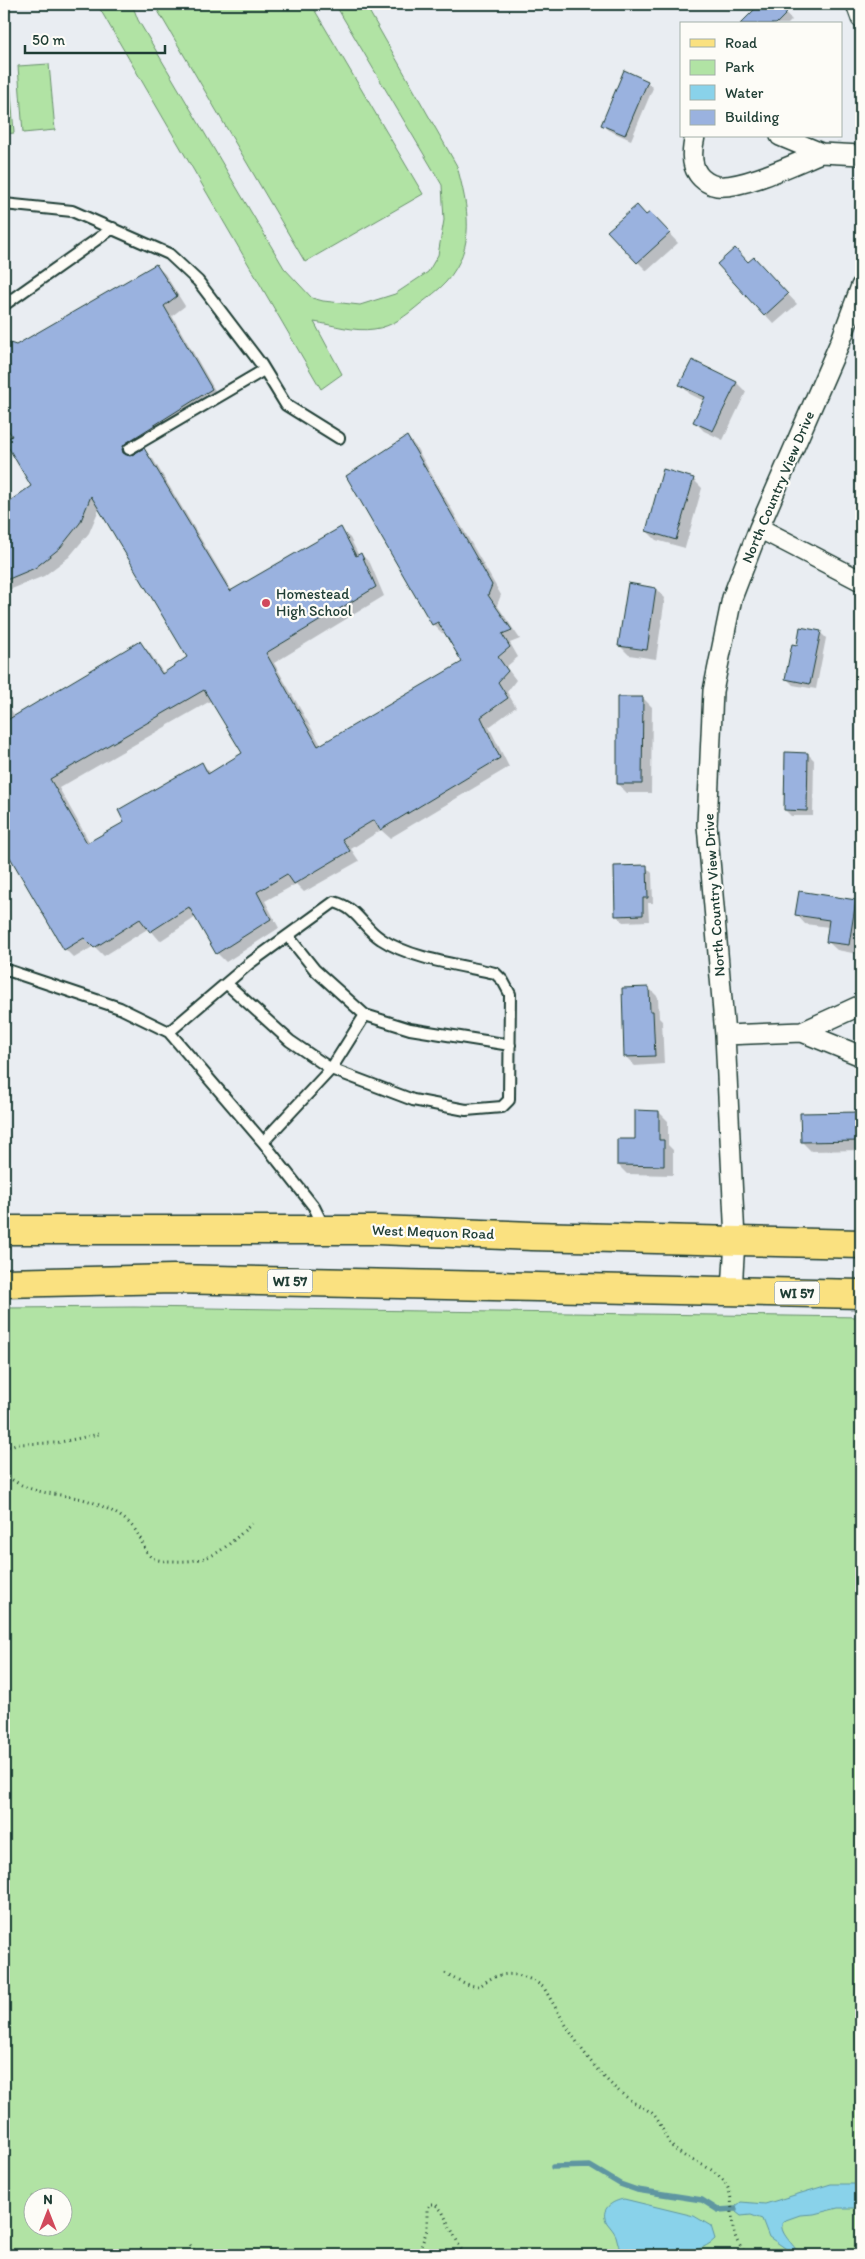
<svg xmlns="http://www.w3.org/2000/svg" width="865" height="2259" font-family="Itim,sans-serif">
<style>
.green{fill:#b1e3a4;stroke:#68906c;fill-rule:evenodd}
.water{fill:#89d2ea;stroke:#5f96a1}
.shadow{fill:#0003;fill-rule:evenodd}
.lines{fill:none;stroke-linecap:round;stroke-linejoin:round}
.stream{stroke:#5f96a1;stroke-width:5.5}
.building{fill:#9ab2df;stroke:#1f3d34;fill-rule:evenodd}
.service-casing{stroke:#1f3d34;stroke-width:14}
.minor-casing{stroke:#1f3d34;stroke-width:22}
.primary-casing{stroke:#1f3d34;stroke-width:31}
.path{stroke:#1f3d34;stroke-width:3;stroke-dasharray:1 4;stroke-linecap:butt}
.service{stroke:#fdfcf7;stroke-width:10}
.minor{stroke:#fdfcf7;stroke-width:19}
.primary{stroke:#fae180;stroke-width:28}
.poi-dot{fill:#d1495b;stroke:#fdfcf7;stroke-width:2}
.labels{text-anchor:middle;dominant-baseline:central;stroke-width:4.5;stroke-linejoin:round;paint-order:stroke}
.shield{fill:#fdfcf7;stroke:#62766e;stroke-width:1}
.shield-label{font-size:14px;font-weight:bold;fill:#1f3d34}
.street-label{font-size:15px;fill:#1f3d34;stroke:#fdfcf7}
.poi-label{font-size:15px;fill:#1f3d34;stroke:#fdfcf7;text-anchor:start}
</style>
<rect width="100%" height="100%" fill="#e9edf2"/>
<filter id="ink" filterUnits="userSpaceOnUse"><feTurbulence type="fractalNoise" baseFrequency=".02" numOctaves="2"/><feDisplacementMap in="SourceGraphic" scale="10" xChannelSelector="R" yChannelSelector="G"/><feConvolveMatrix kernelMatrix="1 2 1 2 8 2 1 2 1" color-interpolation-filters="sRGB"/></filter>
<g filter="url(#ink)">
<path class="green" d="M97,4H132L138,20L284,268L312,298L323,301L360,305L395,294L428,272L438,255L444,220L442,185L335,4H365L457,166C468,208 477,246 446,282C439,290 429,297 420,304C407,315 392,327 374,329C354,332 334,325 314,322L342,374L321,389Z
M154,4H311L423,194L305,262Z
M49,64L55,130L23,133L18,66Z
M4,67H9L14,133L4,134Z
M134,1307L861,1317V2255H4V1308ZM32,2196H62V2226H32Z"/>
<path class="water" d="M831,2184H861V2208H838L814,2214L800,2215L783,2221C777,2233 795,2244 799,2255H795L769,2237L762,2219L751,2215L741,2216L736,2212V2206L741,2202L765,2204Z
M624,2199L694,2216L711,2226L715,2239C696,2259 648,2255 621,2255C619,2249 618,2242 616,2236C614,2231 610,2227 607,2223C599,2209 612,2201 624,2199Z"/>
<path class="shadow" d="M762,4H776L792,20L788,24H742Z
M647,82L653,88L631,140L608,130L602,124Z
M647,217L659,223L678,243L647,271L638,262Z
M748,264L763,268L797,304L774,324L719,265Z
M155,265L165,274L185,306L172,316L220,399L133,453L134,455L143,450L153,459L232,591L340,529L350,538L359,556L361,554L370,563L384,596L274,663L321,745L464,663L446,632L442,633L433,624L407,437L416,447L501,595L497,605L520,639L510,643L518,657L506,667L516,680L507,692L516,707L489,727L509,767L390,838L381,830L351,849L359,861L304,892L296,884L265,901L279,928L226,962L217,953L196,917L160,941L149,928L104,956L94,946L74,958L65,949L4,844V697L15,717L140,643L149,652L164,674L189,657L100,507L89,533L69,557L44,576L4,592V506L33,487L13,436L4,421V342L16,346ZM212,700L244,754L211,773L202,764L126,822L90,843L59,788Z
M737,383L746,392L723,440L704,431L694,421L704,401L690,394L681,385Z
M861,452V463L858,459Z
M693,479L702,488L685,548L656,540L647,531Z
M629,585L656,589L665,598L656,659L629,655L619,645Z
M820,632L826,638L816,689L793,685L787,679L798,646Z
M643,698L652,707L651,793H627L618,784Z
M808,754L814,760L813,816H791L785,810Z
M646,867L652,873L653,903H648L649,921L623,922L617,916Z
M856,901L861,906V933L858,954L837,950L827,941L829,927L805,924L796,914Z
M649,988L658,997L659,1018L662,1021L664,1064L635,1066L625,1056Z
M659,1112L668,1121V1145L673,1150V1175L627,1174L618,1165Z
M802,1114H861V1150L811,1151L802,1142Z"/>
<g class="lines">
<path class="stream" d="M553,2167L590,2166L620,2184L637,2190L702,2200L718,2210L735,2209"/>
</g>
<path class="building" d="M760,4H777L787,13L776,24H740Z
M624,70L648,81L625,135L601,125Z
M637,205L646,215L650,212L670,233L637,263L607,231Z
M735,248L748,262L754,257L788,294L764,316L717,264Z
M156,264L177,296L164,306L212,389L126,443L122,449L123,453L130,456L144,448L230,591L341,527L356,556L361,553L376,587L266,653L318,746L462,662L438,622L432,625L346,476L407,436L492,585L488,595L512,630L502,634L510,647L498,657L508,671L498,682L508,698L481,717L500,758L380,830L374,820L342,839L350,851L294,884L287,874L257,892L271,919L216,954L189,907L150,932L140,919L94,948L84,938L64,950L4,847V722L140,641L162,674L187,657L91,496L80,523L60,548L35,568L4,581V505L31,486L4,440L12,436L4,423V341L16,345ZM204,690L242,753L208,774L202,762L118,810L124,822L87,843L50,779Z
M692,360L737,382L713,431L693,422L705,397L679,385Z
M663,469L694,478L676,540L646,531Z
M628,583L656,588L647,650L618,646Z
M800,627L821,631L810,684L785,679L792,644L797,645Z
M617,697H643L642,784H617Z
M785,752L808,753L807,811L784,810Z
M647,865L648,898H643V915L615,916L614,866Z
M799,891L856,900L849,945L826,942L829,920L795,915Z
M649,987L650,1011H653L655,1056L624,1057L622,988Z
M635,1110L659,1111V1140H664V1166L617,1165V1139H635Z
M861,1112V1141L801,1142L800,1113Z"/>
<g class="lines">
<g class="service-casing">
<path id="service" d="M4,204L72,211L169,254L198,281L261,364L286,405L339,438
M4,305L113,228
M129,449L264,370
M288,936L315,970L365,1015L410,1029L510,1045
M4,969L120,1008L169,1032L263,1142L331,1069L365,1015
M169,1032L250,963L334,902C358,908 362,927 381,939C411,959 460,965 495,973L503,981L510,994L509,1100L502,1107L466,1110L413,1100L331,1069L290,1041L227,984
M263,1142L314,1207L324,1227"/>
</g>
<g class="minor-casing">
<path id="minor" d="M856,4L861,18
M695,136C692,149 690,163 698,174C702,180 710,185 717,186C743,189 796,163 821,153
M780,136L821,153L861,155
M759,528L861,581
M802,1032L861,1005
M725,1035L802,1032L861,1056
M732,1291L735,1240L725,1035L707,825L713,691L732,598L759,528L841,340L861,286"/>
</g>
<g class="primary-casing">
<path id="primary" d="M4,1230H378L532,1236L861,1244
M4,1283L173,1279L861,1294"/>
</g>
<path class="path" d="M4,1448L16,1444L56,1443L99,1434
M4,1474C37,1500 64,1490 97,1504C113,1511 131,1520 139,1536C143,1543 144,1550 150,1556C155,1561 164,1561 172,1561C215,1563 223,1549 254,1522
M445,1973C454,1977 468,1987 478,1986C483,1985 487,1980 492,1978C509,1970 530,1976 544,1988C567,2027 591,2072 629,2099C636,2105 645,2108 652,2113C663,2123 664,2141 677,2151C691,2162 710,2165 722,2179C742,2200 720,2233 749,2255
M190,2245L198,2255
M418,2255L427,2230V2209L431,2204H435L442,2211L464,2255"/>
<use href="#service" class="service"/>
<use href="#minor" class="minor"/>
<use href="#primary" class="primary"/>
</g>
</g>
<circle class="poi-dot" cx="266" cy="603" r="5"/>
<g class="labels">
<g class="shield">
<rect x="267.5" y="1269.5" width="45" height="23" rx="4"/>
<rect x="774.5" y="1281.5" width="45" height="23" rx="4"/>
</g>
<g class="shield-label">
<text x="290" y="1281">WI 57</text>
<text x="797" y="1293">WI 57</text>
</g>
<g class="street-label">
<text transform="translate(778 487) rotate(-67)">North Country View Drive</text>
<text transform="translate(714 895) rotate(-94)">North Country View Drive</text>
<text transform="translate(433 1232) rotate(2)">West Mequon Road</text>
</g>
<g class="poi-label">
<text x="276" y="594">Homestead<tspan x="276" dy="17">High School</tspan></text>
</g>
</g>
<rect width="865" height="2259" fill="none" stroke="#fdfcf7" stroke-width="20"/>
<rect x="10" y="10" width="845" height="2239" fill="none" stroke="#1f3d34" stroke-width="2" filter="url(#ink)"/>
<rect x="680" y="22" width="162" height="115" fill="#fdfcf7" stroke="#a4b0a9"/>
<rect x="690" y="39" width="25" height="8" fill="#fae180" stroke="#a4b0a9"/>
<text x="725" y="48" font-size="15" fill="#1f3d34">Road</text>
<rect x="690" y="60" width="25" height="15" fill="#b1e3a4" stroke="#a4b0a9"/>
<text x="725" y="72" font-size="15" fill="#1f3d34">Park</text>
<rect x="690" y="85" width="25" height="15" fill="#89d2ea" stroke="#a4b0a9"/>
<text x="725" y="98" font-size="15" fill="#1f3d34">Water</text>
<rect x="690" y="110" width="25" height="15" fill="#9ab2df" stroke="#a4b0a9"/>
<text x="725" y="122" font-size="15" fill="#1f3d34">Building</text>
<g transform="translate(48 2212)"><circle r="24" fill="#fdfcf7" stroke="#a4b0a9"/>
<path d="M0-4L9 19L0 12L-9 19Z" fill="#d1495b"/>
<text y="-8" font-size="14" font-weight="bold" text-anchor="middle" fill="#1f3d34">N</text>
</g>
<path d="M25 45v8h140v-8" fill="none" stroke="#1f3d34" stroke-width="2.5"/>
<text x="32" y="45" font-size="15" fill="#1f3d34" stroke="#fdfcf7" stroke-width="4" paint-order="stroke">50 m</text>
</svg>
